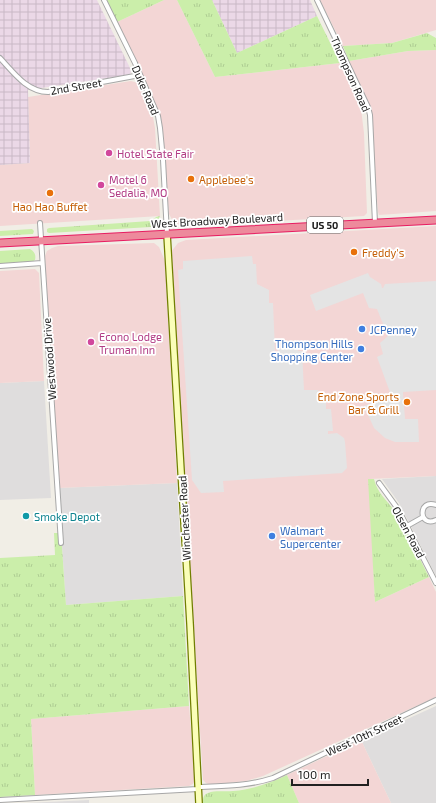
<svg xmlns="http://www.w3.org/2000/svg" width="436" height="803" font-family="'Exo 2',sans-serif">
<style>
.residential{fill:#dfdddd}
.commercial{fill:#f3d6d5}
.industrial{fill:url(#industrial-grid)}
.grass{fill:url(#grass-tufts)}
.parking{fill:#e4e4e4}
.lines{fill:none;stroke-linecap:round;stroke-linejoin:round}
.street-casing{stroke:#a7a7a7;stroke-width:6}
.secondary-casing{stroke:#717f00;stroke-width:8}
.highway-casing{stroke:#e71c61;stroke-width:9}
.street{stroke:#fff;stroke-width:4}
.secondary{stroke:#fafeb8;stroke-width:5.5}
.highway{stroke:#ed8a9c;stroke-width:7}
.hotel-dot{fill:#d1479c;stroke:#fff;stroke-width:1.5}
.food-dot{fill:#e8710a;stroke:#fff;stroke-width:1.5}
.shop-dot{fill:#3f7fe0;stroke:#fff;stroke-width:1.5}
.culture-dot{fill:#0f9aa8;stroke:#fff;stroke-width:1.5}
.labels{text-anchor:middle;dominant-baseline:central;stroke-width:3.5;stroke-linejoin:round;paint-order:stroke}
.shield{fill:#fff;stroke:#636363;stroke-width:1}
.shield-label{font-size:10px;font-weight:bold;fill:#202020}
.street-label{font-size:11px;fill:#202020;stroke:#fff}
.hotel-label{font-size:11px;fill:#b23c85;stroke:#fff;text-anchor:start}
.food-label{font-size:11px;fill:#c56008;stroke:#fff;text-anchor:start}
.shop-label{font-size:11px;fill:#366cbe;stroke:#fff;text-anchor:start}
.culture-label{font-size:11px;fill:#0d838f;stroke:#fff;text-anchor:start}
</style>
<defs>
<pattern id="industrial-grid" width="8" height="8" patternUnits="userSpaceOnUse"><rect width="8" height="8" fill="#ebd8e7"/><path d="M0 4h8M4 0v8" fill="none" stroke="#c9b9c6"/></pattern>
<pattern id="grass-tufts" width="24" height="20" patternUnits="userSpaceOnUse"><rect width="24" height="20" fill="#cbeeaa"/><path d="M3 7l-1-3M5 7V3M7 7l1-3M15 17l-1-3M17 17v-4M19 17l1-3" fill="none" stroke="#aecc92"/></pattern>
</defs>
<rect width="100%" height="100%" fill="#f1eee6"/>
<path class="residential" d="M44,381L51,498L0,500V383Z
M436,476V576L399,503L382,479Z
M177,483L183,596L66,605L58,488Z
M436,706V803H391L361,740Z
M89,800V803H26Z"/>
<path class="commercial" d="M164,0H177L215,77L340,63L361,109L364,133L367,213L364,216L186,226L174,223L169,214L163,131L161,118L117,22Z
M320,0H436V30L392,43L343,46Z
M436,50V211L379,215L378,212L371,124L367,105L349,61L408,51Z
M131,81L138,83L150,107L153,117L155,128L160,216L0,226V165L30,163L28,97Z
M436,226V476L369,479L375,602L429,577L436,592V697L263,776L246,781L211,785L206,783L203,780L171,252L178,243L186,240Z
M154,243L159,247L165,261L177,483L58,488L45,256L47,251L52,248L58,246Z
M35,269L39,273L44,381L0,383V271Z
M189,706L195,780L193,784L189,786L35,795L31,719Z
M361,740L391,803H299L287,775Z"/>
<path class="industrial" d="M0,0H97L130,68L131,73L128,75L28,90L30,163L0,165Z
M212,0H310L317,16L237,53Z"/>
<path class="grass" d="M106,0H164L117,22Z
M177,0H212L237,53L317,16L340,63L215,77Z
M427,33L436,38V50L408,51L349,61L343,46L392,43Z
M160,216L156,225L151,227L49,233L47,232V229L49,228L150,221L153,220L156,217Z
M32,229L34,231L33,234L0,236V231Z
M30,249C35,252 36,255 35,260L30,263L0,264V251Z
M368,479H374C377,493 388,501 396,513C409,533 418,556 429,577L375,602Z
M54,533H61L66,605L183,596L189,706L31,719L35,795L0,797V558L55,555Z
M287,775L299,803H203C203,798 203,795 208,793C215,790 225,792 233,791C253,789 268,784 287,775Z"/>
<path class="parking" d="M252,256L253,264H256L257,284L269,290V303H273L275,351H271V354L278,353V349L298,348V351H302L304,390H318L319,394L322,395L326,400V409H331L333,431H328V434L337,433L344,438L345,442L347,468L342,473L223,481L224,492L201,493L192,480L178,270L183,269V261Z
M368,273L370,277L381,284L382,288H383L385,284L436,281V390L403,392L405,419H418L419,442H395L385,438L374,428L364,406L391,395L377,357L383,354L380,343L388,336L377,309L369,308L363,293L316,311L310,295Z"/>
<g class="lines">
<g class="street-casing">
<path id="street" d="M104,0L135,63L158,116L160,128L163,160L167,234
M317,0L368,107L370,115L375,223
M0,58C13,72 27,92 48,92L140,75
M40,223L61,543
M0,266L42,263
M379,483L398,509L436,583
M436,505C418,498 418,528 436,520
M407,526L423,517
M198,787C224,786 248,786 273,778L436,700
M0,800L198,789"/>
</g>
<g class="secondary-casing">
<path id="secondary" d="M167,234L190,623L199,803"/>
</g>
<g class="highway-casing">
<path id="highway" d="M0,243L436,220"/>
</g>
<use href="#street" class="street"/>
<use href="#secondary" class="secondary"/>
<use href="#highway" class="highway"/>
</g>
<g class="hotel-dot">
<circle cx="109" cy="153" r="4"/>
<circle cx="101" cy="185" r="4"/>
<circle cx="91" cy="342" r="4"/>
</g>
<g class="food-dot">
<circle cx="191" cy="179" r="4"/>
<circle cx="50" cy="193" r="4"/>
<circle cx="354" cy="252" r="4"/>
<circle cx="407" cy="402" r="4"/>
</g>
<g class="shop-dot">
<circle cx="362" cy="329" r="4"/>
<circle cx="361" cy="349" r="4"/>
<circle cx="272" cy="536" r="4"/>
</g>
<circle class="culture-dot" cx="26" cy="516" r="4"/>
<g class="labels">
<rect class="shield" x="307" y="217" width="36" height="16" rx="3"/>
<g class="shield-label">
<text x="325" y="225">US 50</text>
</g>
<g class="street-label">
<text transform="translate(351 74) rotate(66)">Thompson Road</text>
<text transform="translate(76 86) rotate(-10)">2nd Street</text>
<text transform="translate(146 90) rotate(67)">Duke Road</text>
<text transform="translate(217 220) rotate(-3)">West Broadway Boulevard</text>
<text transform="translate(49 359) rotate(-94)">Westwood Drive</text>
<text transform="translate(184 518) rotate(-93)">Winchester Road</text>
<text transform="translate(409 532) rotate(62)">Olsen Road</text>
<text transform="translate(364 735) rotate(-25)">West 10th Street</text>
</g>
<g class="hotel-label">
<text x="117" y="153">Hotel State Fair</text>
<text x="109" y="179">Motel 6<tspan x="109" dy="13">Sedalia, MO</tspan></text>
<text x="99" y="336">Econo Lodge<tspan x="99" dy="13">Truman Inn</tspan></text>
</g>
<g class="food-label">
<text x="199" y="179">Applebee's</text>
<text x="50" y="206" text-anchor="middle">Hao Hao Buffet</text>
<text x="362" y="252">Freddy's</text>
<text x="399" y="396" text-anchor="end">End Zone Sports<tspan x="399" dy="13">Bar &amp; Grill</tspan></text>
</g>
<g class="shop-label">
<text x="370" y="329">JCPenney</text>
<text x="353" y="343" text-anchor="end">Thompson Hills<tspan x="353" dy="13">Shopping Center</tspan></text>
<text x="280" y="530">Walmart<tspan x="280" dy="13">Supercenter</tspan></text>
</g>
<g class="culture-label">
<text x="34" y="516">Smoke Depot</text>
</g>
</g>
<path d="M292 779v6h76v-6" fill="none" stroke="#202020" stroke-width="2"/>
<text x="298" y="779" font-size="12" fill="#202020" stroke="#ffffff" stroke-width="3" paint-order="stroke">100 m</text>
</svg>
